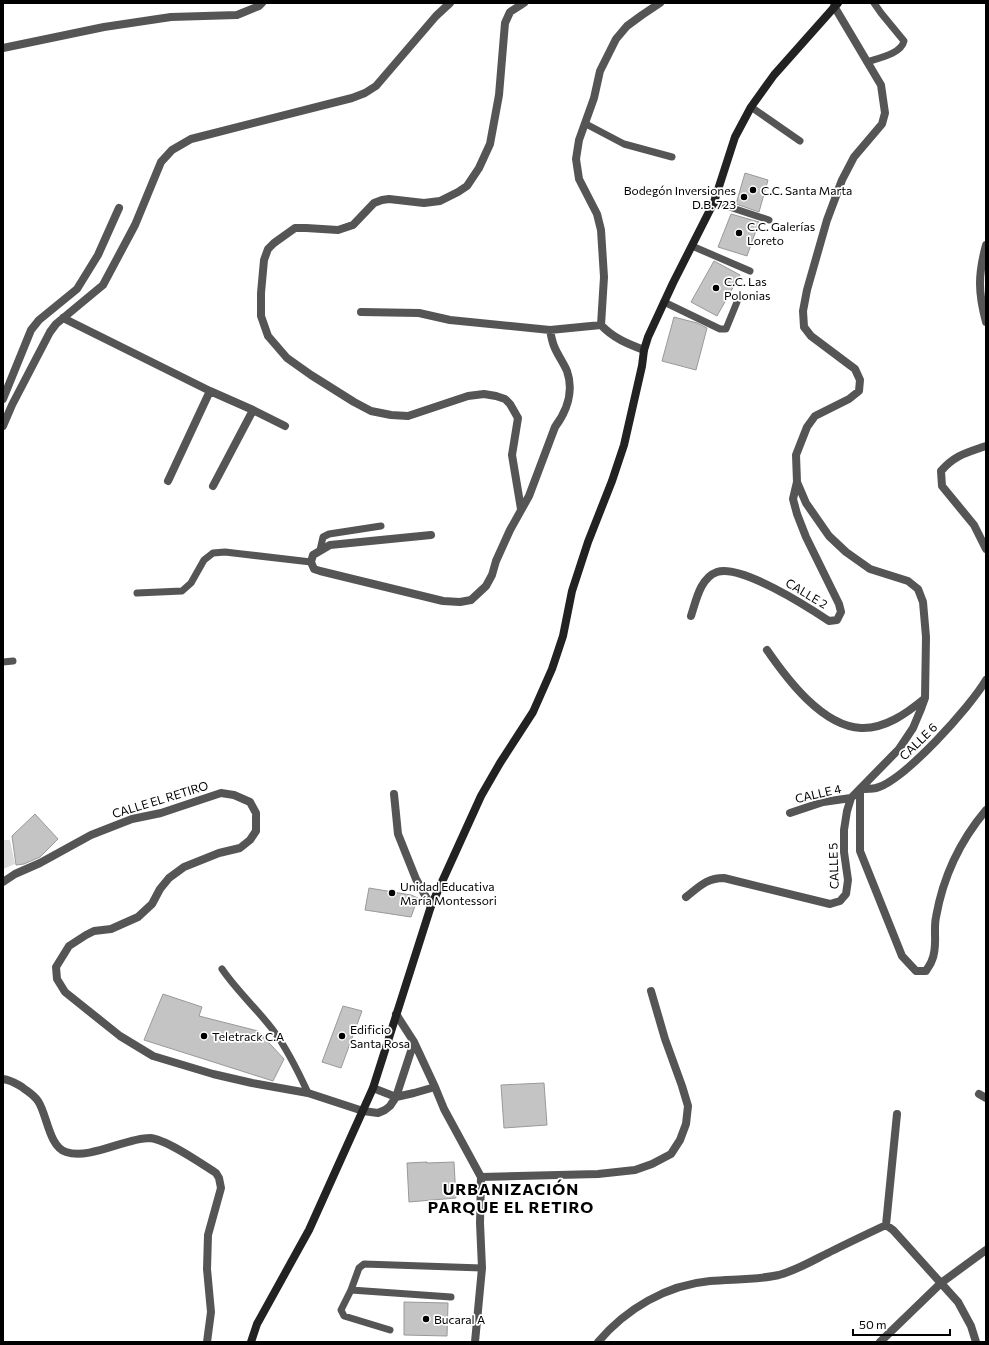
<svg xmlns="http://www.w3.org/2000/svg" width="989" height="1345" font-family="Commissioner,sans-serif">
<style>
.green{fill:#dcdcdc}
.building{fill:#c4c4c4;stroke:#999}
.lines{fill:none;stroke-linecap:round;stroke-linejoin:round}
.lane{stroke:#555;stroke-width:7}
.street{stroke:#555;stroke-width:8}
.secondary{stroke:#222;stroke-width:8}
.poi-dot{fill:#000;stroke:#fff;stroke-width:1.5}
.labels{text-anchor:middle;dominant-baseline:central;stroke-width:3.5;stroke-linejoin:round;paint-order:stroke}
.poi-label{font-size:12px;fill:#000;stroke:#fff;text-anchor:start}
.street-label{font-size:12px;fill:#000;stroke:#fff}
.district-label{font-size:16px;font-weight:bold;letter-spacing:1px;fill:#000;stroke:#fff}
</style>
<rect width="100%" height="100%" fill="#fff"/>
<path class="green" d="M3,840H10L15,864L3,869Z"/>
<path class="building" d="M745,173L768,180L759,212L736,204Z
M731,214L759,222L747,256L718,247Z
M714,261L740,275L717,316L691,302Z
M674,317L697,323L707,328L696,370L662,361Z
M35,814L58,839L40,857L24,864L16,865L12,836Z
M369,888L411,895L418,898L411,917L365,910Z
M163,994L202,1007L199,1016L258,1031L284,1059L273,1081L144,1040Z
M343,1006L362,1011L341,1068L322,1062Z
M544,1083L547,1125L504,1128L501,1085Z
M427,1162V1163L454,1162L456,1198L409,1202L407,1163Z
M404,1302L448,1303L447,1336L404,1335Z"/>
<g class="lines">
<path class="lane" d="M867,62C879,58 901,54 904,41L881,13L874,3
M751,107L800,141
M586,124L624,144L672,157
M714,202L769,220
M692,246L750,271
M664,302L720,329H726L737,302
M320,550L323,537L329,534L381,526
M137,593L182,591L191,583L204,560L213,553L225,552L242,554L311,562
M3,662L13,661
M222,969C237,991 257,1009 273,1030C288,1050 298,1071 308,1093
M351,1290L451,1297
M390,1330L344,1316L341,1310L351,1290L359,1268L364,1264L482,1268"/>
<path class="street" d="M3,48L104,27L171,17L237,15L259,6L262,3
M986,245C978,275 978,292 986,322
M361,312L419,313L450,320L550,330L601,325
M63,318L210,391L168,481
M644,350C628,344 613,338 601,325L604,277L601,230L597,214L579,179L576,159L579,140L594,98L600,71L616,39L627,26L642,15L660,3
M210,391L253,410L213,486
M3,399L31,330L39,320L77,289L98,255L119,208
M253,410L285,426
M3,426L12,405L50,332L56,324L103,285L135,225L161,162L172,150L191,139L352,98L365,93L376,86L436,16L450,3
M986,446C966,453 955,455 941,471L942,486L974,525L986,549
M521,509L512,455L518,418L510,404L505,399L496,396L484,394L468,396L408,416L391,415L371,411L354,402L311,375L287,358L268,336L261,316V293L264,260L268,249L274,243L295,228H306L338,230L353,225L374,203L382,200L389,199L424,203L440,201L458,192L467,186L479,168L490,144L499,95L505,23L510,12L524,3
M431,535L330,545L313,555L311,562L314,569L320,571L443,601L460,602L471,600L486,586L492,575L496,561L510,530L529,496L555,427C567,411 574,391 567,371C563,362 557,354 554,346C552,341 551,335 550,330
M691,616C696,601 700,578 717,572C741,564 808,607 829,621L837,620L841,612L839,604L806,537L797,514L793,499L797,482
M767,650C787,679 822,726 861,728C885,729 907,713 924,699
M860,789V851L902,956L916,971H926C928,967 931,964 932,960C938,947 933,931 936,917C943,877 959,842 986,810
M860,789C865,789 871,789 876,788C904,781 971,706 986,680
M394,794L398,834L416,879L431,906
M790,813L823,802L851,798
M3,882L15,874L40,863L91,835L114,826L132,819L161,813L221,793L234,795L250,802L256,813V831L250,840L240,848L219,853L184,867L169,878L160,889L152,904L138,917L111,929L94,931L86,935L69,946L56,967L57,979L65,992L120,1036L153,1056L213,1074L252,1083L308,1093L363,1111L378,1113L385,1110L390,1106L396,1097L414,1042
M686,897C699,887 706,878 724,878L830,904L840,901L846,894L848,880L844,852V830L847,811L851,798L899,749L913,728L921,709L925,698L926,637L923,602L918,589L908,581L870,569L846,552L829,536L806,503L797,482L796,455L807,427L815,416L849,399L859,391L860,380L855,369L811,336L804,327L803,311L807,290L827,220L842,180L854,157L882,124L885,113L881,85L834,6
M396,1014L414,1042L435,1087L444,1109L481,1177L480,1223L482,1268L475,1342
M3,1079C11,1080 15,1083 22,1087C28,1092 33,1094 38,1101C47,1114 49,1147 66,1152C90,1160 125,1138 150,1138C166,1139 202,1164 216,1173L219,1178L221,1188L208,1235L207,1269L211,1312L207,1342
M373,1088L396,1097L414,1093L435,1087
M979,1094L986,1098
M481,1177L598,1174L635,1170L652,1164L671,1154L680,1140L686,1124L688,1106L682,1086L665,1039L651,991
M886,1225L897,1114
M598,1342C626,1309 666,1285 710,1281C733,1279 757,1280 779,1275C798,1270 817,1258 834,1250C852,1241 869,1233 886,1225L893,1230L958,1302L971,1326L976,1342
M880,1342L941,1283L986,1250"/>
<path class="secondary" d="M251,1342L257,1324L309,1230L373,1088L431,906L481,796L500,763L533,712L552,669L563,636L572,591L588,542L612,481L624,445L642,366L644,350L648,337L673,283L714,202L735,137L751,107L774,75L838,3"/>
</g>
<g class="poi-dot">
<circle cx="753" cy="190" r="4"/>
<circle cx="744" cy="197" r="4"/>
<circle cx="739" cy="233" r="4"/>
<circle cx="716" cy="288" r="4"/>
<circle cx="392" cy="893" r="4"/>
<circle cx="204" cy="1036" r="4"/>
<circle cx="342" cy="1036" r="4"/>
<circle cx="426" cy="1319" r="4"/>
</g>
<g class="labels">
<g class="poi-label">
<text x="736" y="190" text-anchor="end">Bodegón Inversiones<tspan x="736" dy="14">D.B. 723</tspan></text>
<text x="761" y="190">C.C. Santa Marta</text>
<text x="747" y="226">C.C. Galerías<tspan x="747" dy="14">Loreto</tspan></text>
<text x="724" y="281">C.C. Las<tspan x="724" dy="14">Polonias</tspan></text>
<text x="400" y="886">Unidad Educativa<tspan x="400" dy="14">María Montessori</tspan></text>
<text x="350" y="1029">Edificio<tspan x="350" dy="14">Santa Rosa</tspan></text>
<text x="212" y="1036">Teletrack C.A</text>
<text x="434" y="1319">Bucaral A</text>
</g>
<g class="street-label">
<text transform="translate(807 593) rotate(31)">CALLE 2</text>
<text transform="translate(918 741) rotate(-44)">CALLE 6</text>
<text transform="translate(818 793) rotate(-13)">CALLE 4</text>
<text transform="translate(160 799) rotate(-17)">CALLE EL RETIRO</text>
<text transform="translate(833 866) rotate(-92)">CALLE 5</text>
</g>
<g class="district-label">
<text x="511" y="1188">URBANIZACIÓN<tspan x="511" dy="18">PARQUE EL RETIRO</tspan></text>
</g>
</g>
<rect width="989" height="1345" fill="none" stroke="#000000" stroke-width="8"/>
<path d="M853 1329v6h97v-6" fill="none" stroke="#000000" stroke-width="2"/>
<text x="859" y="1329" font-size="12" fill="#000000" stroke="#ffffff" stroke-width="3" paint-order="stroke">50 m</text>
</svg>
